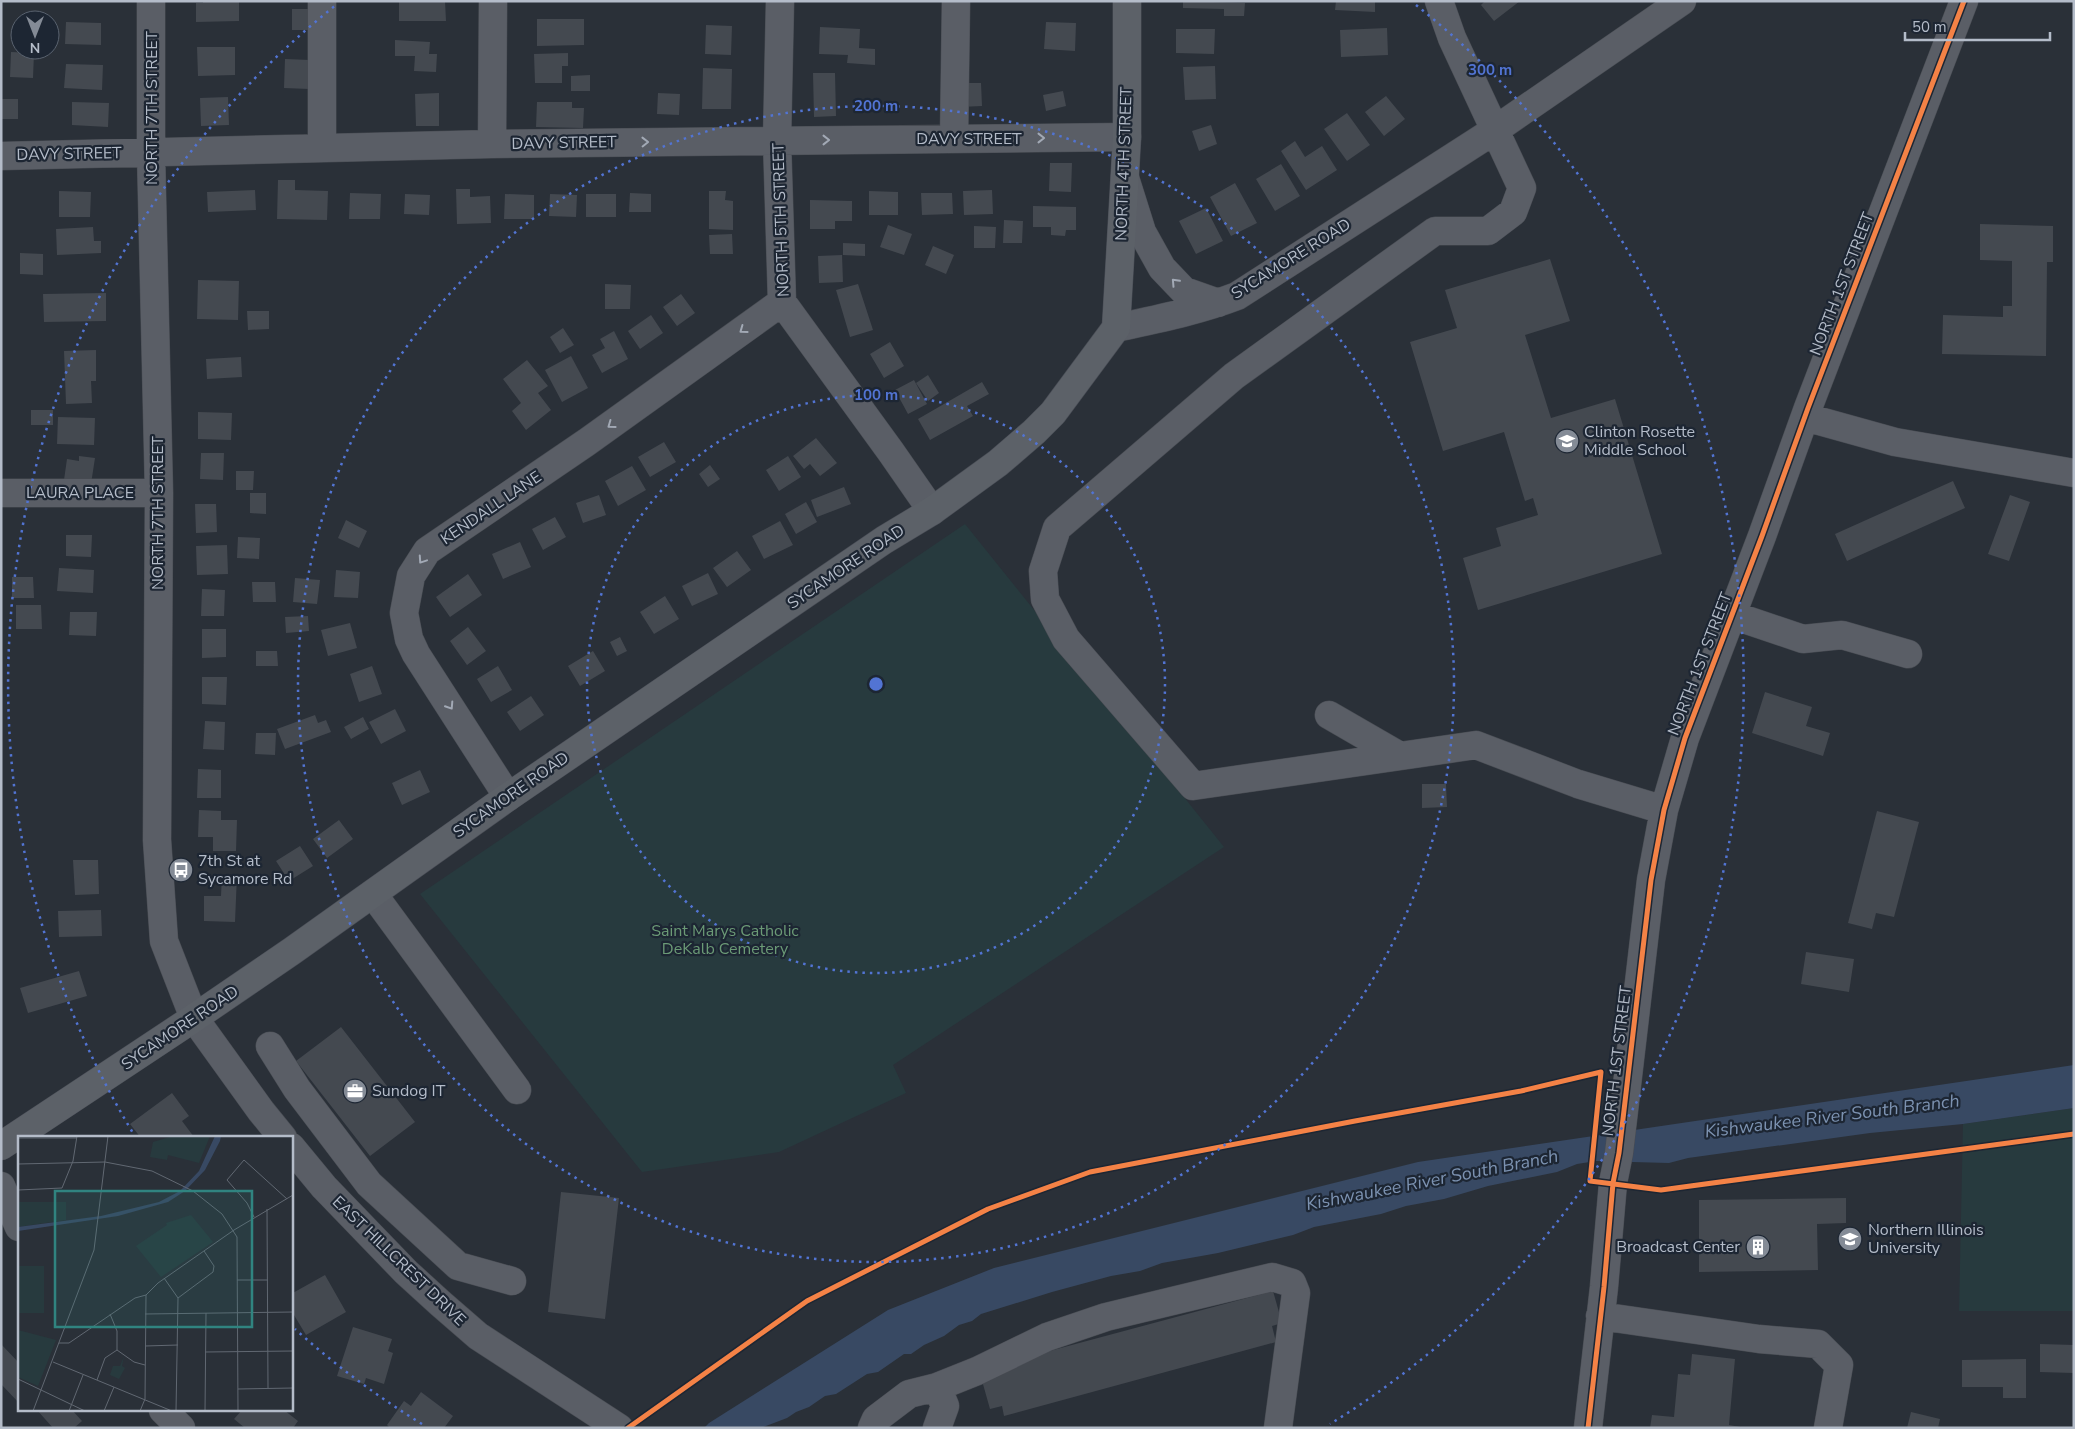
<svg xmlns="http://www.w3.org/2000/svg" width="2075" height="1429" font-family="'Nunito Sans',sans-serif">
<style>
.green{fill:#273a3e}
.water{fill:#384963}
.building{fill:#444950}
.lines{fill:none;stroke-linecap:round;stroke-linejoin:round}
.minor-casing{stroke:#484c53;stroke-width:29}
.major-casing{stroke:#484c55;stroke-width:29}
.minor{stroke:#5a5e66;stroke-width:28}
.major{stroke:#5c6168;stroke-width:28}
.cycleway-casing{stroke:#1d2633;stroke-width:8}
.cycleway{stroke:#f48246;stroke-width:5}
.oneway{stroke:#a2a9b5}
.ring{fill:none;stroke:#5274d3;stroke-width:2.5;stroke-dasharray:2.5 5}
.labels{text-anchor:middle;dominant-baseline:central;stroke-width:4.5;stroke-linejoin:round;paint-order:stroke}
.street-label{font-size:16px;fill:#b4bcc9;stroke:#1d2633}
.poi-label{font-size:16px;fill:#b4bcc9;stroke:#1d2633;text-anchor:start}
.park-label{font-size:16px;fill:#6b9a76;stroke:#1d2633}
.water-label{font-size:18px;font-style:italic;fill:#7c92b1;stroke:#1d2633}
.inset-road{fill:none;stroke:#616872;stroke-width:1}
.view{fill:#308480;fill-opacity:0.15;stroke:#308480;stroke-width:2.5}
.inset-edge{fill:none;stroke:#b4bcc9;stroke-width:2.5}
.centre{fill:#5274d3;stroke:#1d2633;stroke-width:2.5}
.ring-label{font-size:15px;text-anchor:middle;font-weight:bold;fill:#5274d3;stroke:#1d2633;stroke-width:4.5;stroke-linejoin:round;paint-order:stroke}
</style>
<rect width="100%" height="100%" fill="#2a3038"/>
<path class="green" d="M965,524L1224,847L893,1065L906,1093L779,1152L642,1172L420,894Z
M2074,1108V1311H1959L1963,1124Z"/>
<path class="water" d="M2074,1065V1108L1963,1124L1870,1133L1688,1158L1669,1163L1596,1161L1577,1164L1557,1172L1488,1186L1444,1199L1406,1206L1381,1214L1314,1227L1293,1235L1218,1253L1162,1263L1140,1271L1111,1276L1052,1292L981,1314L972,1321L959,1325L944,1336L924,1345L911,1354H904L878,1372L867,1374L836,1394L825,1396L809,1407L796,1412L787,1418L761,1428H704L709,1423L888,1310L994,1268L1418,1162Z"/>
<path class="building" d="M203,1H239V21L196,22V3H203Z
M399,1H445L446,21H399Z
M1183,1L1245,3L1244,16H1224V9L1183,8Z
M1336,1H1375V12L1335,10Z
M1485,1H1520L1494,21L1481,5Z
M292,9H312L311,30H292Z
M537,19H584V45L537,46Z
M66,22L101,23V45L65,44Z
M1046,22L1076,23L1075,51L1044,49Z
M706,25L732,26L731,55L705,54Z
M820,27L860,29L859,48L875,49V65L847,63L848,55L819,54Z
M1387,28L1388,55L1341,57L1340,30Z
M1176,29H1215L1214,54L1176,53Z
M395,40L430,42L429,54H437L436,72L414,71L415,56H395Z
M197,47H235V75L198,76Z
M11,52L34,53L33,78L10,77Z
M568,53V66H562V83H535L534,54Z
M285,59L310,60L309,89L284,88Z
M66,64L103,65L102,90L64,88Z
M1215,66L1216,99L1185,100L1183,67Z
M703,68L732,69L731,109H702Z
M813,73H835L836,116L814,117Z
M590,75V91H571V76Z
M959,83H981L982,106L960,107Z
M1063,91L1066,106L1046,111L1043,95Z
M439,93V126H416L415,94Z
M658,93L680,94L679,115L657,114Z
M1386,96L1405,119L1384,136L1365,112Z
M228,97L229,125L201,126L200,98Z
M1,99H18V119H1Z
M72,102L109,103L108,127L72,125Z
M537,102H572V108H584L583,128L536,127Z
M1347,113L1370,145L1347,161L1324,129Z
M1211,125L1217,144L1199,151L1192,131Z
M1295,141L1305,157L1322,146L1337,170L1306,190L1281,151Z
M1050,163H1072L1071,192L1049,191Z
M1281,164L1300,196L1275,211L1256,179Z
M278,180H295V190L328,191L327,220L277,219Z
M1235,183L1257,223L1231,236L1210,197Z
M456,189H470V197L490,196L491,223L457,224Z
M255,190L256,210L208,212L207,192Z
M992,190L993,214L964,215L963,191Z
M59,191L91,192L90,217H59Z
M709,191H726L725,200L733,201V230L709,229Z
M869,191L898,192V215H869Z
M350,193L381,194L380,219H349Z
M630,193L651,194V212H629Z
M921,193H952L953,214L922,215Z
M405,194L430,195L429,215L404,214Z
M505,194L534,195V219H504Z
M550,194L577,195L576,217L549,216Z
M586,194H616V217H586Z
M810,200L852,201V221H835V229H810Z
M1033,206L1076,207V230H1066L1065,236L1051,235V227H1033Z
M1206,208L1223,241L1196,254L1179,221Z
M1004,220L1023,221L1022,243H1003Z
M1980,224L2053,226V262H2047L2046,356L1942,354L1943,315L2003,317V306H2012V261L1980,260Z
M888,225L912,234L904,255L880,247Z
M974,226L996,227L995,248H974Z
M93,227L94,241H101V253L57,255L56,229Z
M732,234L733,254H710L709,235Z
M843,243L865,244V256L843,255Z
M933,246L954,255L946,274L925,265Z
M20,253L43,254V275L20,274Z
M842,255L843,282L819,283L818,256Z
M1550,259L1570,321L1525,335L1551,418L1615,399L1662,554L1478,610L1463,558L1501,546L1496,528L1538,515L1533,498L1525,501L1504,432L1443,451L1410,342L1457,328L1445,290Z
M198,280L239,281L238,320L197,319Z
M605,284L631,285L630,309H605Z
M858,284L873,330L850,337L836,290Z
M106,293V321L44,322L43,294Z
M681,294L695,313L677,326L663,307Z
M247,311H269V329L248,330Z
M651,315L663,333L640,349L628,331Z
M563,328L574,345L560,353L550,337Z
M614,331L628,359L602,373L592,355L605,348L600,339Z
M890,342L904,366L884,378L870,354Z
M96,350V381H91L92,403L66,404L64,351Z
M571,356L588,388L562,402L545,370Z
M241,357L242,377L207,379L206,359Z
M527,360L548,386L538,393L551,410L526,430L512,411L521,403L503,379Z
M928,375L939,393L928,401L916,383Z
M914,380L927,404L908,414L895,390Z
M982,382L989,394L967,406L973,416L930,440L918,419Z
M31,410H53V425H31Z
M198,412L232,413L231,440L198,439Z
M58,417L95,418L94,445L57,444Z
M816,438L837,463L820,476L810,464L804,469L793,456Z
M664,442L676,462L650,477L638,457Z
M201,453H224L223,480L200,479Z
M79,456L95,458L91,484L64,480L67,459L79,461Z
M788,456L801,477L779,491L766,470Z
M710,465L720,479L708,487L699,474Z
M632,466L646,490L618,506L605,481Z
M236,471H254L253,490H236Z
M1953,481L1965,508L1847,561L1835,534Z
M844,487L851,504L817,517L811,500Z
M250,493H266V514L250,513Z
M599,495L606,515L583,523L576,503Z
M2010,495L2030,502L2009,561L1988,554Z
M806,502L817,522L796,534L785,514Z
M195,504H216L217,532L196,533Z
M555,517L566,537L543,550L532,529Z
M346,520L367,531L359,548L338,538Z
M780,521L793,545L764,559L752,536Z
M66,535H92L91,557L66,556Z
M238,537L260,538L259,559L237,558Z
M520,542L531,567L503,579L492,554Z
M227,545L228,574L197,575L196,546Z
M737,551L751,570L727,587L713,568Z
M59,568L94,570L93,593L57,591Z
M336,570L360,572L358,598L334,597Z
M708,573L718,594L692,606L682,586Z
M468,574L482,595L450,617L436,597Z
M12,577H33L34,598H12Z
M295,578L320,580L317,604L293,602Z
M252,582H275L276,602H253Z
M202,589L225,590L224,616H201Z
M665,596L679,619L654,634L640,612Z
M16,605H41L42,629H16Z
M70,612H97L96,636L69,635Z
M308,616L309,631L286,633L285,617Z
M350,623L357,648L328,656L321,630Z
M468,627L486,651L467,665L450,641Z
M202,629H226V657L202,658Z
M620,637L627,651L617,656L610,642Z
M256,651H277L278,666H256Z
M593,651L605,671L580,686L568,666Z
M372,666L382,694L359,702L350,674Z
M498,666L512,690L491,702L477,679Z
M202,677H227L226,705L202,704Z
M1765,692L1812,707L1806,726L1830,733L1823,756L1752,733Z
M531,696L544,715L520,731L507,712Z
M395,709L406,731L381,744L369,722Z
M315,715L318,723L326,720L331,732L285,749L277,729Z
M363,717L369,729L351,739L344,727Z
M205,721L225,722L224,750L203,749Z
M256,733H276L275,755L255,754Z
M198,769L221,770V798H197Z
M420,770L430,792L402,805L392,783Z
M1422,784H1446L1447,807L1422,808Z
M199,810L221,811V820H237L236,851H213V837H198Z
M1877,811L1919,822L1894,917L1876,913L1872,929L1848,923Z
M339,820L353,839L327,858L313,839Z
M300,846L313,866L289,881L276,861Z
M73,860H98L99,894L75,895Z
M222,875H237L235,922L204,921V896H221Z
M101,910L102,936L59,937L58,911Z
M1806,952L1854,959L1849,992L1801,984Z
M79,971L87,996L28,1013L20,988Z
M341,1027L415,1122L370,1156L296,1061Z
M172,1093L189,1116L182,1121L194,1137L141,1138L130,1124Z
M561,1192L619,1198L605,1319L548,1312Z
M1846,1198V1223L1817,1224L1818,1270L1699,1272V1200Z
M325,1275L346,1312L306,1335L291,1310V1294Z
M1273,1291L1282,1323L1272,1326L1276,1342L1004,1416L1002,1406L990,1409L979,1370Z
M353,1327L392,1339L388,1351L393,1353L384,1384L366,1378L364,1384L337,1376Z
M1,1344L19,1363V1403L1,1384Z
M2040,1344L2074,1345V1373L2040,1372Z
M1692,1354L1735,1359L1729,1425L1746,1428H1650L1652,1415L1674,1417L1678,1374L1690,1375Z
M2026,1359V1398H2003V1387H1962V1360Z
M421,1392L453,1416L444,1428H390L387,1425L404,1401L411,1406Z
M37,1410H72L82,1421L74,1428H53Z
M242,1410H284L298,1421L293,1428H245L234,1419Z
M1911,1412L1940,1419L1938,1428H1907Z"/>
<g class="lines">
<g class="minor-casing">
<path id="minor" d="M151,1V153L159,493L157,840L164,941L194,1018L261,1111L283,1138
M322,1V148
M780,1L777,140L782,302L891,452L932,511
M1439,1L1452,38L1522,188L1513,212L1488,231H1435L1234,376L1057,528L1043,571L1045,599L1066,639L1193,786L1476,745L1578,784L1664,810
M954,139L956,1
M492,144L493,1
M1,156L492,144L1127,137
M1125,178L1142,232L1162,268L1184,291L1218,303
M1116,328C1157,319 1198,311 1237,296L1495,130L1682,1
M1805,417L1895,442L2074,473
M1,493H159
M1732,615L1803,639L1842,635L1908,654
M1329,715L1400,756
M508,797L416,654L409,639L404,613L411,576L427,551L587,442L782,302
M373,894L517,1090
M270,1046L297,1089L369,1184L458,1266L512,1281
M291,1147L324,1187L406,1272L440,1303L478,1336L619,1428
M1,1186L19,1227
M1600,1316L1759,1339L1818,1344L1839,1365L1828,1428
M937,1387L945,1406L937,1428
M163,1410L181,1428
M872,1428L876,1419L909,1394L937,1387L977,1371L1047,1337L1106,1317L1272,1277L1292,1283L1296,1293L1278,1428
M1588,1428L1604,1287L1613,1183L1619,1153L1651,880L1664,810L1685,738L1762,536L1808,408L1964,1"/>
</g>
<g class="major-casing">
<path id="major" d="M1,1146L194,1018L292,951L508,797L884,540L932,511L998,463L1034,432L1053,413L1116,328L1127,137V1"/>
</g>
<use href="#minor" class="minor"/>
<use href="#major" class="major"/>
<g class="cycleway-casing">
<path id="cycleway" d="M628,1428L807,1301L988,1209L1090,1172L1355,1121L1521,1091L1601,1072L1590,1181L1661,1190L2074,1134
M1588,1428L1604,1287L1613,1183L1619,1153L1651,880L1664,810L1685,738L1762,536L1808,408L1964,1"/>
</g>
<use href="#cycleway" class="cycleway"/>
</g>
<defs><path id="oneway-chevron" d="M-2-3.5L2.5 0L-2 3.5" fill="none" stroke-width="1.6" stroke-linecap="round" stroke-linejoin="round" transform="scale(1.25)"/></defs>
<g class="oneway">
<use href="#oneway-chevron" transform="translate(1041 138)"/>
<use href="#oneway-chevron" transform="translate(826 140)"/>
<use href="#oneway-chevron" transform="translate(645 142) rotate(-1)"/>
<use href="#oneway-chevron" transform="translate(1175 282) rotate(-133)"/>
<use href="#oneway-chevron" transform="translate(743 330) rotate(144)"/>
<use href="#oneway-chevron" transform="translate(611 425) rotate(144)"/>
<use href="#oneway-chevron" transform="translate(422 560) rotate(124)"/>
<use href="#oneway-chevron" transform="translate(450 706) rotate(57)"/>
</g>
<g class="ring">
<circle cx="876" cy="684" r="289"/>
<circle cx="876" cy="684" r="578"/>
<path d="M422 1424A868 868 0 0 1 295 1329M136 1138A868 868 0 0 1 336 5M1416 5A868 868 0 0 1 1330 1424"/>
</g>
<defs>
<g id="school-disc" transform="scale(1.25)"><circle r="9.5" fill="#848b96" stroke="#1d2633"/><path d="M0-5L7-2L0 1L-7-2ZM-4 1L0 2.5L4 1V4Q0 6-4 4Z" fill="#fff"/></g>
<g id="bus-disc" transform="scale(1.25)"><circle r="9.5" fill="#848b96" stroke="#1d2633"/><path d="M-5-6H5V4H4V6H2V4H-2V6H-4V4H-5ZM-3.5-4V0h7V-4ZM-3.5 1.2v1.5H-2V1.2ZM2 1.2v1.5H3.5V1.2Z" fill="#fff"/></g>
<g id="office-disc" transform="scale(1.25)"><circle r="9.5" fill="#848b96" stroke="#1d2633"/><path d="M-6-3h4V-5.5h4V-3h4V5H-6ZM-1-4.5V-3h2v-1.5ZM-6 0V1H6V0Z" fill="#fff"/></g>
<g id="university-disc" transform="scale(1.25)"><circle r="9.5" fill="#848b96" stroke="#1d2633"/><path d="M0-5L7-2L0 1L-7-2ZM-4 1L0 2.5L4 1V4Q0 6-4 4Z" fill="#fff"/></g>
<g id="building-disc" transform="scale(1.25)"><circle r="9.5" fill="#848b96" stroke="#1d2633"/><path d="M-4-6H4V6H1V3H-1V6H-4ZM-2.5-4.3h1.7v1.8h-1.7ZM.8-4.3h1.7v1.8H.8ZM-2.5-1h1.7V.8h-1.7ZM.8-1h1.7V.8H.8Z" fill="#fff"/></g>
</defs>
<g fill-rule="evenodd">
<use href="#school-disc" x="1567" y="441"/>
<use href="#bus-disc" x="181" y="870"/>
<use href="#office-disc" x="355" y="1091"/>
<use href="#university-disc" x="1850" y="1239"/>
<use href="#building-disc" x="1758" y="1247"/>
</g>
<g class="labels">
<g class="street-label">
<text transform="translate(152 108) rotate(-90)">NORTH 7TH STREET</text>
<text x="969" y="139">DAVY STREET</text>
<text transform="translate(564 143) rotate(-1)">DAVY STREET</text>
<text transform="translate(69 154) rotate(-1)">DAVY STREET</text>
<text transform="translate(1124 164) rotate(-88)">NORTH 4TH STREET</text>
<text transform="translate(781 220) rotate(-92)">NORTH 5TH STREET</text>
<text transform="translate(1291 259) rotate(-32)">SYCAMORE ROAD</text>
<text transform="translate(1842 284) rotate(-69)">NORTH 1ST STREET</text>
<text x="80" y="493">LAURA PLACE</text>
<text transform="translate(491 508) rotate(-34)">KENDALL LANE</text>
<text transform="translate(158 513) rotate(-90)">NORTH 7TH STREET</text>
<text transform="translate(846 567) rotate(-34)">SYCAMORE ROAD</text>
<text transform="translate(1700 664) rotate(-69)">NORTH 1ST STREET</text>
<text transform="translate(511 795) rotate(-35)">SYCAMORE ROAD</text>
<text transform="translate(180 1028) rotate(-34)">SYCAMORE ROAD</text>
<text transform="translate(1617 1061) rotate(-83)">NORTH 1ST STREET</text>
<text transform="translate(399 1261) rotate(44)">EAST HILLCREST DRIVE</text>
</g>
<g class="poi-label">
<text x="1584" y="432">Clinton Rosette<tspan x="1584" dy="18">Middle School</tspan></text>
<text x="198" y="861">7th St at<tspan x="198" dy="18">Sycamore Rd</tspan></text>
<text x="372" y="1091">Sundog IT</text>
<text x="1868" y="1230">Northern Illinois<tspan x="1868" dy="18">University</tspan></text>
<text x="1740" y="1247" text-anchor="end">Broadcast Center</text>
</g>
<g class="park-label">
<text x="725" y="931">Saint Marys Catholic<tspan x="725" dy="18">DeKalb Cemetery</tspan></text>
</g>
<g class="water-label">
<text transform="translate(1832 1116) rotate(-7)">Kishwaukee River South Branch</text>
<text transform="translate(1432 1180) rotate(-11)">Kishwaukee River South Branch</text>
</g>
</g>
<g transform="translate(18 1136)">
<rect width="275" height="275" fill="#2a3038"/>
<path d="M155,0H192L181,27L150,19L149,24L132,21L135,6ZM0,66H48V84L0,91ZM173,79L195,106L143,141L118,110L149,89L148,87ZM0,130H26V177H0ZM0,194L38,204L20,250L0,241ZM106,220L104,230L107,232L101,243L92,239L95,230H102Z" fill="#273a3e"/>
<path d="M197,0H203L202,5L187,34L167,55L150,66L100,80L0,95V91L83,80L141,66L162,55L181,35Z" fill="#384963"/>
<path class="inset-road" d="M0,2H59M0,28L87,26L134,35L175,55L204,78L219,101L220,275M0,54L44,52L55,25L59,0M249,73L250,252M236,81L229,67L209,44L226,24L269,63M146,142L160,162L158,275M219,144H250M160,162L195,136L196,130L186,115M92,178L99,195V214M127,178L275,176M41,207H51L117,162L128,159M127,210L160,209M99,214L116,226L127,229M187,216L275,215M35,226L154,275M0,243L67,275M79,244L87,222L99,214M220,253L275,252M15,275L76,114L90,0M51,275L65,239M86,275L96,251M122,275L127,263L128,159L140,147L216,94L275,59M187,275L188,177"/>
<path class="view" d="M37,55H234V191H37Z"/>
<rect width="275" height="275" class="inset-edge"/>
</g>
<circle cx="876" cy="684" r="8" class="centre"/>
<g class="ring-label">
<text x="1490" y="75">300 m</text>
<text x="876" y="111">200 m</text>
<text x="876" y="400">100 m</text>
</g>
<rect width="2075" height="1429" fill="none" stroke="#b4bcc9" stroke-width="5"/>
<g transform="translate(35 35) rotate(180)"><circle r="24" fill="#1d2633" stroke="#59626f"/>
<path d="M0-4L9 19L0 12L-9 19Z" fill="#848b96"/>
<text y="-8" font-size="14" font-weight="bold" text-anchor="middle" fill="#b4bcc9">N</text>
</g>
<path d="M1905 32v8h145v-8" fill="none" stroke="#b4bcc9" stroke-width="2.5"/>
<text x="1912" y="32" font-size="15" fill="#b4bcc9" stroke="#1d2633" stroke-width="4" paint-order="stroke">50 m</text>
</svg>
